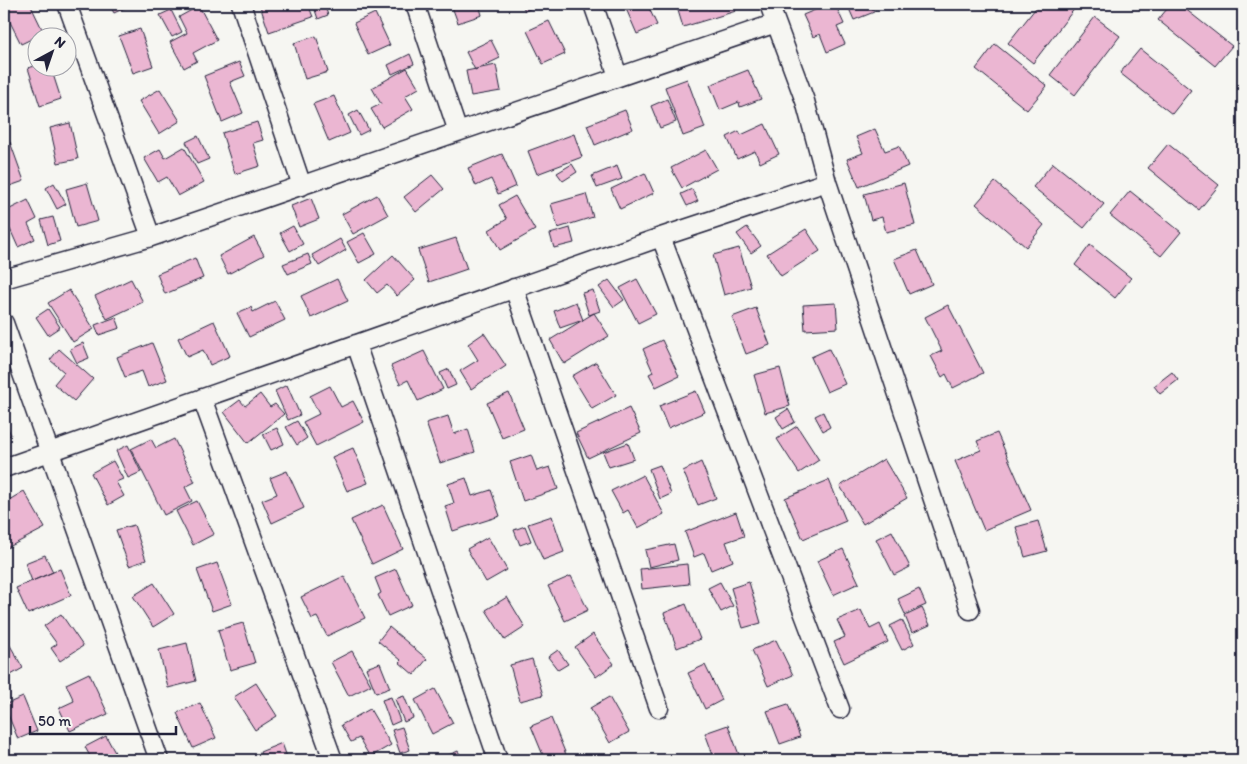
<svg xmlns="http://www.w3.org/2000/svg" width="1247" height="764" font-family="Itim,sans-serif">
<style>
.building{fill:#ebb6d2;stroke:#22223b}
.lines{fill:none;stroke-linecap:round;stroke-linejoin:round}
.minor-casing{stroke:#22223b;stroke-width:21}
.minor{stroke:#f6f6f2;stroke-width:18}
</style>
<rect width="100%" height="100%" fill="#f6f6f2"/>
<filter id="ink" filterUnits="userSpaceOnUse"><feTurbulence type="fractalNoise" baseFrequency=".02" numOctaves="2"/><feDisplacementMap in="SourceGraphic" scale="10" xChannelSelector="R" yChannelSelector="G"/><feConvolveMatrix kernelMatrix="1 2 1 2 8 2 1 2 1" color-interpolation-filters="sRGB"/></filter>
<g filter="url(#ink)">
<path class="building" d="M4,4H11L12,6L16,4H30L44,33L21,44L4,10Z
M109,4H133L114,13Z
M265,4H308L313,17L269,32L260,6Z
M313,4H324L328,15L318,19Z
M451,4H479L482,15L458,23Z
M522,4H542L525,11Z
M624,4H647L657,25L637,34Z
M676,4H733L736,11L683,27Z
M829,4H835L844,24L837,27L845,44L827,52L820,34L813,37L803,15Z
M847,4H871L874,12L854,20Z
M1039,4H1078L1033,63L1008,43Z
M1171,4H1179L1232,46L1215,66L1158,20Z
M199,6L217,40L193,53L197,61L184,68L170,42L187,33L179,17Z
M171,10L182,32L172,37L160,15Z
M375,13L390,45L368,55L354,23Z
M1095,17L1120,36L1075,95L1050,75Z
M549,21L565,54L543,64L527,31Z
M140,29L153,66L133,73L119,36Z
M316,36L328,72L305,79L294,43Z
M491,40L500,58L475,70L466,52Z
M995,44L1047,86L1027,110L976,69Z
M1140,49L1191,90L1172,114L1120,73Z
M410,54L414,64L392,74L388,65Z
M239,62L245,76L230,82L243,113L222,122L204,76Z
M38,65V68H51L61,99L40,106L28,68Z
M496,65L501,91L471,96L466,71Z
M407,68L419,88L405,96L413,109L382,127L371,109L381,104L372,88Z
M748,70L761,99L740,107L739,102L720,110L710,85Z
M687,79L705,128L683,136L665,87Z
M160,89L180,121L159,134L139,101Z
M334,96L350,133L329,142L313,104Z
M667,99L676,122L660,128L651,106Z
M358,110L369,130L359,135L349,115Z
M625,110L633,129L595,145L587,125Z
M257,122L263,140L253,143L260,166L235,174L222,133Z
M70,123L78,159L58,163L50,128Z
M765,124L779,154L760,163L755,151L737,159L727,137L739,131L741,135Z
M875,129L885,151L899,146L908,166L859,187L847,159L863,153L856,137Z
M574,134L582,157L537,174L528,151Z
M198,136L209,159L197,164L186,142Z
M10,142L24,181L4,188V145Z
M1168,144L1219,185L1199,210L1148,168Z
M184,147L204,182L178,196L167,177L158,182L144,158L160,149L165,158Z
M706,150L717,169L682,188L671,168Z
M502,154L516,186L498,194L491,179L476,186L468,168Z
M1053,163L1104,204L1084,228L1033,187Z
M572,164L577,172L563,181L557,173Z
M617,166L622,179L597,188L592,176Z
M645,173L654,193L620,209L611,189Z
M432,175L444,189L416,212L404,197Z
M995,182L1044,225L1026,247L976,204Z
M54,183L66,204L57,209L46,188Z
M87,183L98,221L76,227L66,189Z
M904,183L915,225L886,232L882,217L871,220L864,194Z
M692,189L698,201L687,206L681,194Z
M1130,191L1181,232L1161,256L1110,215Z
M586,194L593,217L558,228L551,204Z
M377,195L388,215L353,234L342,214Z
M515,196L535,230L500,250L489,230L507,219L499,205Z
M311,198L319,219L299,227L291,206Z
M28,200L37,219L28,224L35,239L18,247L10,229L4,232V212Z
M53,217L60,241L48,245L41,220Z
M293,226L303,244L290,251L280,233Z
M747,227L761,246L751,253L737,234Z
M570,228L574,243L554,248L550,234Z
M806,229L820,251L781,276L767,254Z
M364,233L376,254L359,263L347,242Z
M254,237L264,255L228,274L219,256Z
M456,238L467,269L429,282L418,250Z
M340,239L346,250L319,266L312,255Z
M1090,245L1131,278L1115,298L1075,265Z
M739,248L751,287L724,295L713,255Z
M917,250L932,284L909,294L894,259Z
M308,254L312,264L288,274L283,264Z
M393,255L415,280L397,296L387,285L377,293L366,280Z
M195,258L203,278L165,294L157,274Z
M131,279L143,302L107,319L95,296Z
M337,279L348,301L311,318L301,296Z
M637,279L656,314L638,323L620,288Z
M609,280L624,300L614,307L599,287Z
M69,290L94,329L73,342L48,303Z
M593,290L600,311L589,315L582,293Z
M275,301L285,320L249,337L237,313L251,307L253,312Z
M576,302L583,320L560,328L554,311Z
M836,303L838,328L805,330L803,305Z
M948,305L983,373L953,388L946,374L942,377L931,356L942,351L925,317Z
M756,308L770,345L746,354L732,317Z
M48,309L60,327L48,335L36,317Z
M594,313L609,336L564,364L550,340Z
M116,317L120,328L99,335L95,325Z
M214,321L230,356L210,365L203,350L187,357L178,338Z
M484,333L506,366L471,389L460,371L478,360L468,344Z
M662,340L679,376L656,387L649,374L653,372L643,349Z
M83,343L89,358L77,363L70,349Z
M152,343L167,380L148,387L142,371L125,377L117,357Z
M59,349L93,379L74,401L54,384L64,372L50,360Z
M829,349L845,384L827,392L811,357Z
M424,351L443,389L418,401L408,380L400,384L391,366Z
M596,362L616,395L592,409L572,376Z
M780,368L790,406L765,413L754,375Z
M449,369L456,385L447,389L440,373Z
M1172,372L1178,380L1160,394L1154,386Z
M287,385L300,415L288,420L275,391Z
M330,386L341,407L353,401L364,422L316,446L303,422L319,414L310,396Z
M696,391L705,412L668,428L659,406Z
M509,393L524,429L502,438L487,403Z
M260,394L270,407L275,404L284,414L248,443L224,412L240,400L245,406Z
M629,408L641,433L588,458L576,433Z
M788,409L795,422L783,429L776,417Z
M823,412L830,427L823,431L815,416Z
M448,416L454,434L468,429L475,452L440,463L426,423Z
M4,419L11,435L4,437Z
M297,421L307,438L297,445L286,427Z
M797,426L819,460L799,473L777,439Z
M277,428L284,444L271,450L263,434Z
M997,433L1031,510L984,530L955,461L981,450L977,441Z
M151,439L156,448L174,439L195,482L185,487L192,501L164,515L131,449Z
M628,443L634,459L609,467L603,452Z
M128,445L141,472L128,478L116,451Z
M353,448L368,483L347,491L332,457Z
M531,455L537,471L550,467L558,489L523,501L510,462Z
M884,459L907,498L863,524L840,486Z
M113,461L123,479L116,482L124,496L108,505L91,473Z
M701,462L716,498L698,505L683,471Z
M660,465L671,494L660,499L649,469Z
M287,471L304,508L272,523L262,500L277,494L270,478Z
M643,475L664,514L638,528L628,510L623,513L611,491Z
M466,478L472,496L491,490L500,516L453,531L445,506L454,503L448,484Z
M829,480L846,521L803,539L785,498Z
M24,491L45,528L7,548L4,543V523L7,521L4,514V503Z
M197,501L214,534L193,545L176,511Z
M383,505L403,549L372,564L351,520Z
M736,512L744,536L726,542L733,561L711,570L704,553L694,557L685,532Z
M552,516L564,552L543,560L528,524Z
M1038,521L1047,551L1025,557L1016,527Z
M134,525L146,560L129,566L116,530Z
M525,526L531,541L520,545L514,530Z
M892,531L910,567L894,575L876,539Z
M488,537L507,570L486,582L467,549Z
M674,544L678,560L649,567L645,550Z
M843,549L859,583L833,595L817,561Z
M45,555L53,572L32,581L25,563Z
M217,563L232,604L212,611L197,570Z
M687,564L689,584L642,589L640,569Z
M60,569L71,595L28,614L16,588Z
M396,569L412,605L388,616L378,595L381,593L375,578Z
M344,576L365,618L327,636L317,617L312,619L301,597Z
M571,576L588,610L565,621L548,586Z
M720,582L733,606L721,612L708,588Z
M749,582L761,623L743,628L731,588Z
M154,583L174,614L153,627L133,596Z
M919,589L926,605L905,614L898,599Z
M507,597L525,627L505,640L486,610Z
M686,604L700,639L677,648L664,613Z
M922,608L930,625L912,633L905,616Z
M861,610L870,629L880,624L888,642L844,663L834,642L845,637L837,620Z
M61,614L83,646L60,661L51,648L57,644L44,626Z
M902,620L914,644L902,650L890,626Z
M243,623L255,663L230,670L218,630Z
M389,627L427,659L414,675L399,662L401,660L378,641Z
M593,634L614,664L596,677L575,647Z
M4,635L23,668L4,679Z
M776,640L793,675L768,686L752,650Z
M187,643L196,681L168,688L159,650Z
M558,650L568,664L558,670L548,657Z
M352,651L371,685L349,696L331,662Z
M532,659L543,695L520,701L510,665Z
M380,663L390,688L376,693L366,668Z
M705,665L722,700L705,709L688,673Z
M89,673L108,714L70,731L59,708L74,701L66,684Z
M256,683L277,716L255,730L234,697Z
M435,689L453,723L432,734L415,700Z
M404,696L413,718L404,722L395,699Z
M23,697L37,731L18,739L4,705Z
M391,697L400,721L391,725L382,700Z
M609,697L629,732L610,743L590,708Z
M200,703L216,738L193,748L177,713Z
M788,704L800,737L780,744L767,711Z
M370,709L391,745L370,757L359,738L351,742L341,725Z
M551,718L567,757L559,760H545L531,726Z
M728,725L741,760H715L705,733Z
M402,727L410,750L400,753L392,730Z
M106,736L119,760H92L85,747Z
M282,743L288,760H263L260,752Z
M458,751L463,760H437Z"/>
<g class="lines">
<g class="minor-casing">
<path id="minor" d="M67,4L151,237
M241,4L302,186
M415,4L458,132
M593,4L618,76
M769,4L805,101L827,182L970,610
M661,237L840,709
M4,279L151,237L776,23
M514,288L659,708
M4,323L159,760
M356,344L498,760
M202,398L333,760
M4,468L661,237L827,182"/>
</g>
<use href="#minor" class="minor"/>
</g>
</g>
<rect width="1247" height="764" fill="none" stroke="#f6f6f2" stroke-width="20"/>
<rect x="10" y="10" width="1227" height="744" fill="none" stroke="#22223b" stroke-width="2" filter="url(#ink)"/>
<g transform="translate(52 52) rotate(40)"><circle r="24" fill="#f6f6f2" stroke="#a1a1a9"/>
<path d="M0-4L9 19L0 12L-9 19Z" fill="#22223b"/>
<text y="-8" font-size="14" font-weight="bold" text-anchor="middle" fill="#22223b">N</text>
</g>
<path d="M30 726v8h146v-8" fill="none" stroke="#22223b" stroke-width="2.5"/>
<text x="38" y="726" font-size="15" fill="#22223b" stroke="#f6f6f2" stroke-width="4" paint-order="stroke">50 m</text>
</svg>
